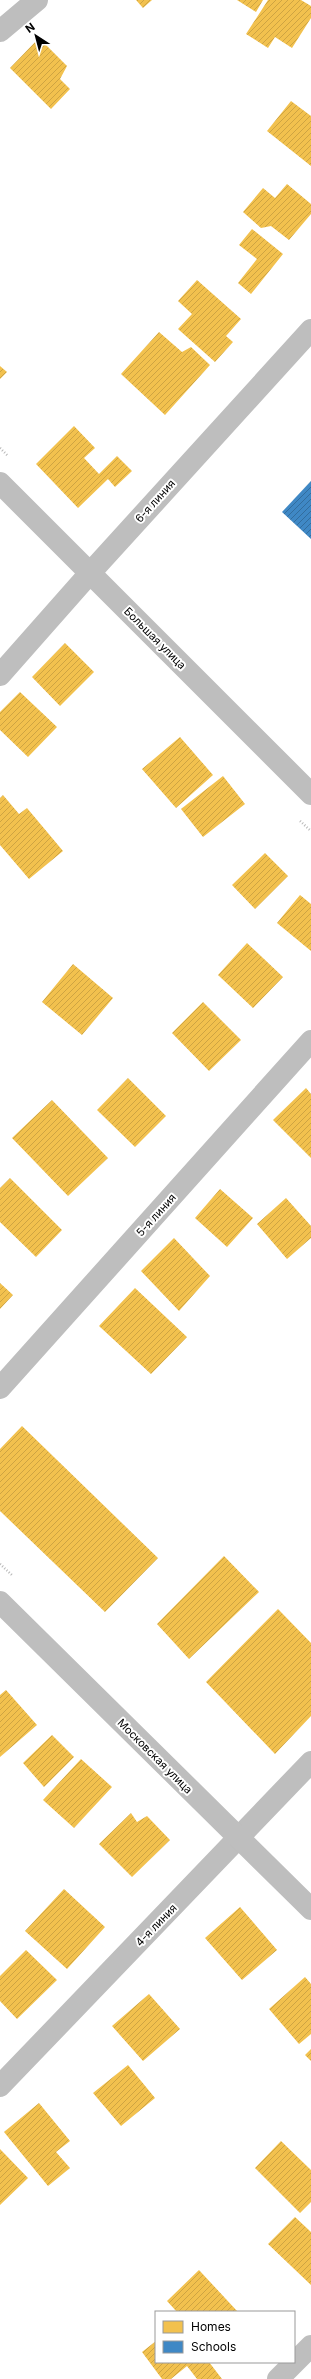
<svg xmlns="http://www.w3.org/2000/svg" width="311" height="2379" font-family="Inter,sans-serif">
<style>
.homes{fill:url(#homes-hatch)}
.schools{fill:url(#schools-hatch)}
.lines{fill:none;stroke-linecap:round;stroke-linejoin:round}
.path{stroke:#b8b8b8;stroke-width:2.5;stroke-dasharray:1 2;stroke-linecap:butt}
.minor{stroke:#bebebe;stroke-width:22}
.tertiary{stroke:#bebebe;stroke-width:22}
.labels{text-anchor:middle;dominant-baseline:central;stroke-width:4;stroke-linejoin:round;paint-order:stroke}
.street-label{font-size:11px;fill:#000;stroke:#fff}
</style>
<defs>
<pattern id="homes-hatch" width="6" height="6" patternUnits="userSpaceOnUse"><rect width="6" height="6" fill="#f2c14e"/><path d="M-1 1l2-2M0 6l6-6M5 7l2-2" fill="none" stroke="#cea442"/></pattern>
<pattern id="schools-hatch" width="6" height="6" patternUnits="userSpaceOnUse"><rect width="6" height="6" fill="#3f88c5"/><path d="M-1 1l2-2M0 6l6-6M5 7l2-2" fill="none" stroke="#326d9e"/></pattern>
</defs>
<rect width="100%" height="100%" fill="#fff"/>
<path class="homes" d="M136,0H152L143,8Z
M237,0H263L256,12Z
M268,0H301L311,6V18L292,48L275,37L268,48L246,34Z
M39,38L67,66L60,79L70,89L51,109L10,68Z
M291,101L311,116V166L267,131Z
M287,184L311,204V214L289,240L271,226L261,228L243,212L263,188L275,198Z
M252,229L283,254L251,294L238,283L257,259L239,245Z
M197,280L241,319L226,336L233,342L215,362L178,329L192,314L178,301Z
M159,332L182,352L191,347L210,365L165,415L121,374Z
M0,366L7,372L0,379Z
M74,426L95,448L84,458L99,474L117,456L132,471L115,487L108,479L78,508L36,464Z
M65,643L94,672L60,706L32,677Z
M20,692L57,727L28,757L0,730V712Z
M180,737L213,775L176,808L142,769Z
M223,776L245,804L203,837L181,809Z
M3,795L19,814L27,808L63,851L29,879L0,845V798Z
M265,853L288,876L255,909L232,885Z
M300,895L311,904V951L277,923Z
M247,943L283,977L253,1008L218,975Z
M73,964L113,998L82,1035L42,1002Z
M203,1002L241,1040L209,1071L172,1033Z
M128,1078L166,1116L135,1147L97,1110Z
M306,1088L311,1094V1158L273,1120Z
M52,1100L108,1158L68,1196L12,1138Z
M10,1178L62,1230L36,1257L0,1222V1188Z
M220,1189L253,1218L227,1247L195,1218Z
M286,1198L311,1226V1238L287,1259L257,1224Z
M174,1238L210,1276L179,1311L141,1271Z
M0,1283L13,1295L0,1309Z
M135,1288L187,1337L151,1374L99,1326Z
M22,1426L158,1558L105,1612L0,1511V1449Z
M224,1556L259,1592L189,1659L157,1624Z
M278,1609L311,1643V1716L275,1754L206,1682Z
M6,1690L37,1725L0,1757V1695Z
M52,1735L74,1757L44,1787L23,1763Z
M81,1759L112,1787L74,1828L43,1800Z
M131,1813L137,1822L147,1816L170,1840L132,1877L99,1844Z
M64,1889L105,1927L67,1969L25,1931Z
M240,1907L277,1950L242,1980L205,1938Z
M26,1950L57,1980L17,2019L0,2001V1976Z
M305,1977L311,1984V2034L299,2044L269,2009Z
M149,1994L180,2029L143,2061L112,2026Z
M311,2049V2061L305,2055Z
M128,2065L155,2098L121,2126L93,2093Z
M39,2103L70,2141L56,2152L70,2168L48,2186L4,2132Z
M281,2141L311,2170V2202L300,2213L255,2168Z
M0,2149L28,2178L0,2205Z
M295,2217L311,2232V2285L268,2244Z
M199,2270L238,2312H177L167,2301Z
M156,2341V2362H209L222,2379H197L187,2366L171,2379H162L142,2352Z"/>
<path class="schools" d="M311,481V539L282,512Z"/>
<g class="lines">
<path class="path" d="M0,448L8,456
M300,821L311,831
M0,1564L13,1576"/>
<path class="minor" d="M0,31L37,0
M0,483L311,794
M0,675L90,573L311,330
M0,1388L311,1041
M0,2086L311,1762
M278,2379L311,2346"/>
<path class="tertiary" d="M0,1602L311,1909"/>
</g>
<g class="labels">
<g class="street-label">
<text transform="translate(155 501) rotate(-48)">6-я линия</text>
<text transform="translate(155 638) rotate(45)">Большая улица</text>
<text transform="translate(156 1215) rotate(-48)">5-я линия</text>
<text transform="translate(155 1756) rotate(45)">Московская улица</text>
<text transform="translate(156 1925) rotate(-46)">4-я линия</text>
</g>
</g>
<rect x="155" y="2311" width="140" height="52" fill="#ffffff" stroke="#999999"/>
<rect x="163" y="2321" width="20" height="12" fill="#f2c14e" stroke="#999999"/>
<text x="191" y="2331" font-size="12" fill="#000000">Homes</text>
<rect x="163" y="2341" width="20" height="12" fill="#3f88c5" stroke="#999999"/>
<text x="191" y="2351" font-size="12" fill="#000000">Schools</text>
<g transform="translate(36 36) rotate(324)" stroke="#ffffff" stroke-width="3" paint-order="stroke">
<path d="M0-3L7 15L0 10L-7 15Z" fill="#000000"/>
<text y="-6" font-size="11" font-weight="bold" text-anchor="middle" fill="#000000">N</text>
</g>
</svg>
